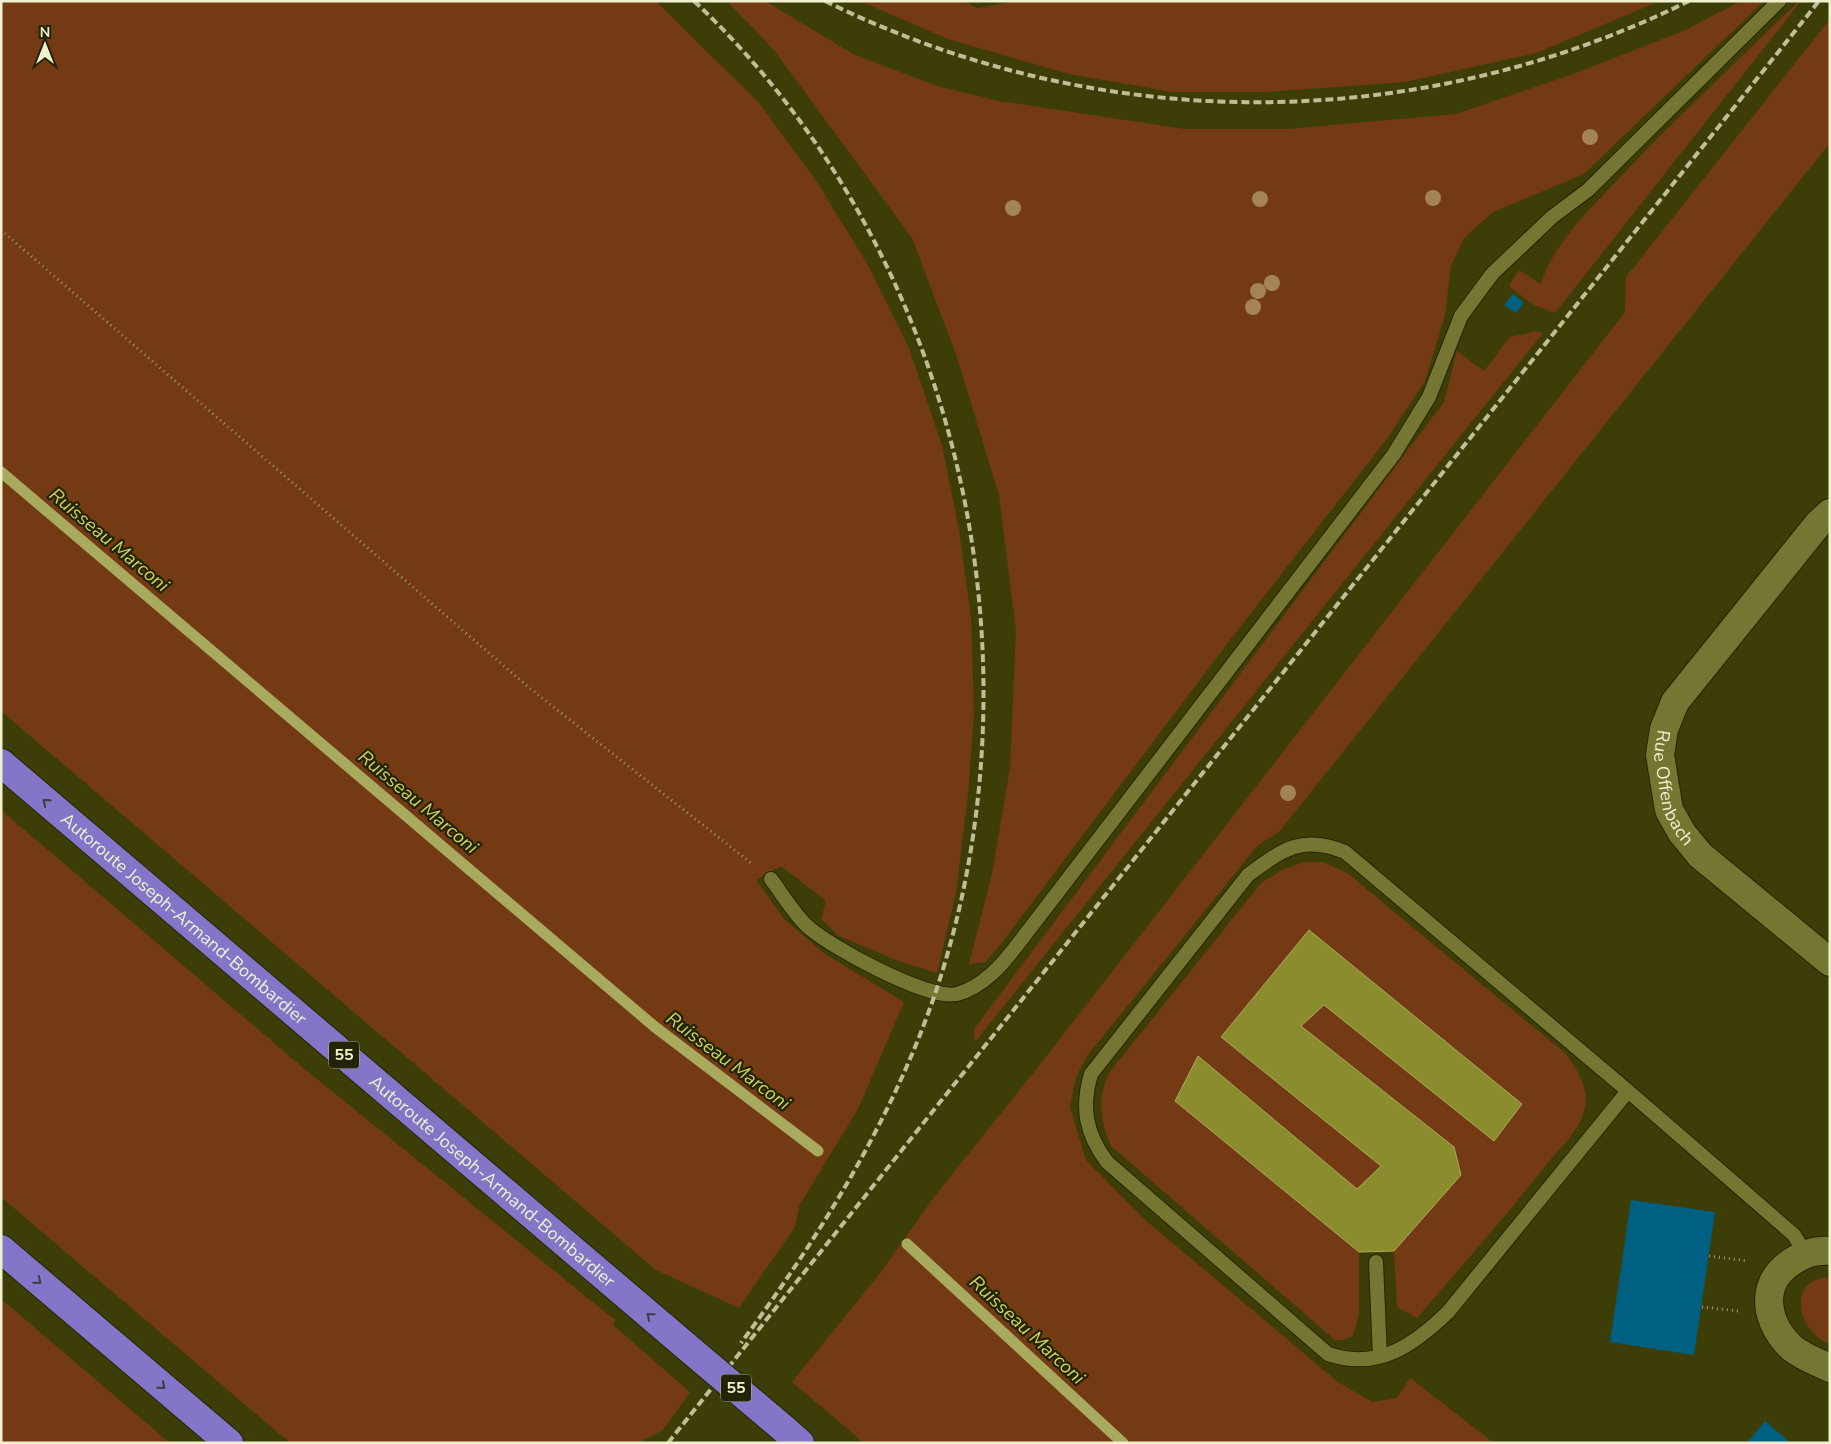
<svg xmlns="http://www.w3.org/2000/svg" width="1831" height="1444" font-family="'Nunito Sans',sans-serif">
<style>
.green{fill:#733a14}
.water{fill:#8a8c2e;stroke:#a8aa5e}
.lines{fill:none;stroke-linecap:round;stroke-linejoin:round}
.stream{stroke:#a8aa5e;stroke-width:11}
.building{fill:#006082}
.service-casing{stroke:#242501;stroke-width:16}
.minor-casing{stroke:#242501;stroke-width:30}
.motorway-casing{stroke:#242501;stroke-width:30}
.path{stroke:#9a9c70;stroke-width:3;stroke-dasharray:1 4;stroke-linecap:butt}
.service{stroke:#747632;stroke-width:14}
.minor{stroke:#747632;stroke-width:28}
.motorway{stroke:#8575c8;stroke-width:28}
.rail{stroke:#bebf97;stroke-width:4;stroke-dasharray:8 4;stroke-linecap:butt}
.motorway-bridge-casing{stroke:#242501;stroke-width:30;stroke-linecap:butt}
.motorway-bridge{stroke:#8575c8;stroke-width:28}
.tree{fill:#a48356}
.oneway{stroke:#403c41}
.labels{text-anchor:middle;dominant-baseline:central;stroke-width:4.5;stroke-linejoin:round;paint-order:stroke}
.shield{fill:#232407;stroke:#b2b493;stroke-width:1}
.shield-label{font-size:16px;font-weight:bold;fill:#eff1cf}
.street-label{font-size:18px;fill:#eff1cf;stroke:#232407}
.water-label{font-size:19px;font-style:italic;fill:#cfd358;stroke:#232407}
</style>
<rect width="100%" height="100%" fill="#3d3e07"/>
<path class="green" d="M1,1H656L759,103L817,182L868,265L909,348L942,445L959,530L971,617L974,713L968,794L956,893L937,973L896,960L839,936L821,919L826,901L781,866L756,880L784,919L825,954L904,1002L858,1109L799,1206L795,1227L739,1308L656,1270L1,711Z
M727,1L767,2L853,54L937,86L999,101L1185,129H1287L1456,114L1576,73L1683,31L1741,1H1764L1584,174L1493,212L1464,238L1451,266L1445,315L1425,381L1386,440L1227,644L1003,941L986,962L969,964L992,874L1010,768L1016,630L999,495L956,354L912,238L774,50Z
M860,1H963L977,8L1017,1H1660L1536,53L1405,82L1268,92H1172L1069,74L948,39Z
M1799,1H1801L1555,313L1534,305L1509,286L1519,270L1541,284C1552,244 1597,202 1625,172C1681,114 1740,58 1799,1Z
M1830,19V143L1279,832L1258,845L1087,1056L1076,1077L1070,1107L1086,1160L1144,1219L1338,1382L1372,1402L1397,1398L1410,1378L1494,1443H864L792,1382L881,1272L934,1197L1038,1067L1625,312L1626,277Z
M1537,331L1543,333L975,1042L974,1029L1444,402L1457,351L1484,371L1510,337Z
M1,810L307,1071L615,1320L613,1325L690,1392L663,1430L638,1443H290L1,1197Z
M1304,862H1324L1347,873L1565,1053C1577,1068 1589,1088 1585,1108C1580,1130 1561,1147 1547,1164C1505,1217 1461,1267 1417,1318L1397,1307L1394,1251L1359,1252V1315L1353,1336L1343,1340H1335L1111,1146C1100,1121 1097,1099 1109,1073L1261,883L1282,870Z
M1830,1277V1344C1798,1333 1785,1279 1830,1277Z
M1,1299L170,1443H1Z"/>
<path class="water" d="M1309,930L1522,1104L1494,1141L1324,1005L1301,1026L1454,1147L1461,1175L1394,1251L1359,1252L1175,1101L1198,1056L1357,1189L1381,1166L1221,1037Z"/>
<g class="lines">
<path class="stream" d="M1,472L655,1027L818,1151
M907,1244L1123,1443"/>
</g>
<path class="building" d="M1513,294L1524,303L1516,313L1504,305Z
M1631,1200L1715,1212L1694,1355L1610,1342Z
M1765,1421L1791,1443H1747Z"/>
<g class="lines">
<g class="service-casing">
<path id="service" d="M771,879C782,894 793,912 806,925C826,945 929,1001 957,994C983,987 1002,965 1018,944L1394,454L1429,397L1461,316L1492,274L1552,217L1588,190L1779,1
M1628,1091L1448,1312C1414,1345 1378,1371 1328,1354L1107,1162C1086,1134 1081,1108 1091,1074L1248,875C1282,850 1302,834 1345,852L1628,1091L1794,1235L1805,1253
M1376,1262L1380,1356"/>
</g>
<g class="minor-casing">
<g id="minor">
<path id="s1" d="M1830,513L1818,524L1675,702L1664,729L1660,755L1669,810L1682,833L1700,855L1830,962"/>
<path d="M1830,1251C1814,1250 1803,1254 1790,1263C1758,1285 1766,1324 1792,1348C1803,1357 1817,1362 1830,1368"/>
</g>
</g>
<g class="motorway-casing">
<g id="motorway">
<path id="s2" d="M1,763L687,1347"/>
<path d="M1,1249L229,1443"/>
<path d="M784,1429L800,1443"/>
</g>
</g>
<path class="path" d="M1,230L527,686L751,863
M1709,1256L1748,1261
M1702,1307L1738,1311"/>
<use href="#service" class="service"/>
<use href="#minor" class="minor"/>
<use href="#motorway" class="motorway"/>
<path class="rail" d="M694,1C957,248 1050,654 935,994C892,1120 820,1236 741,1343
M825,1C1099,136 1415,136 1689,1
M668,1443L1819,1"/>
<g class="motorway-bridge-casing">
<path id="motorway-bridge" d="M687,1347L784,1429"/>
</g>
<use href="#motorway-bridge" class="motorway-bridge"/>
</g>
<g class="tree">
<circle cx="1590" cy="137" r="8"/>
<circle cx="1433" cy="198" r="8"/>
<circle cx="1260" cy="199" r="8"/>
<circle cx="1013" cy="208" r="8"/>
<circle cx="1272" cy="283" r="8"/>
<circle cx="1258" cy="291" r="8"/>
<circle cx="1253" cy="307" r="8"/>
<circle cx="1288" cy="793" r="8"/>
</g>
<defs><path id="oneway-chevron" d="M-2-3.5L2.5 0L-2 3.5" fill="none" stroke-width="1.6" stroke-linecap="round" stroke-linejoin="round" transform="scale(1.25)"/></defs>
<g class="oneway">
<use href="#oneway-chevron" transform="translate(46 802) rotate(-140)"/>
<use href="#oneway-chevron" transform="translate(38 1281) rotate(40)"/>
<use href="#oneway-chevron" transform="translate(650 1316) rotate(-140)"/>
<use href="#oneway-chevron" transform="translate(162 1386) rotate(40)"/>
</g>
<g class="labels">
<g class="shield">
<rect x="329" y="1041.5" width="30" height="27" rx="4"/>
<rect x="721" y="1374.5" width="30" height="27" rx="4"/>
</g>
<g class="shield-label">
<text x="344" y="1055">55</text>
<text x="736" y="1388">55</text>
</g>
<g class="street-label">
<text stroke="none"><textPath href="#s1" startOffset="335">Rue Offenbach</textPath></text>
<text stroke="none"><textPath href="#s2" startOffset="240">Autoroute Joseph-Armand-Bombardier</textPath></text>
<text stroke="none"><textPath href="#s2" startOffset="645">Autoroute Joseph-Armand-Bombardier</textPath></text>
</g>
<g class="water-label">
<text transform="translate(109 540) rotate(40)">Ruisseau Marconi</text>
<text transform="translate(418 802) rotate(40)">Ruisseau Marconi</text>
<text transform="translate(728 1061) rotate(37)">Ruisseau Marconi</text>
<text transform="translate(1027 1330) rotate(43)">Ruisseau Marconi</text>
</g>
</g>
<rect width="1831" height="1444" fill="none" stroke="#eff1cf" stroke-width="5"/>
<g transform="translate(45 45)" stroke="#232407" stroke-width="4" paint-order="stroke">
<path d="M0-4L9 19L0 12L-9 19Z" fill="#eff1cf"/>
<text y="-8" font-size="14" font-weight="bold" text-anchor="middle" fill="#eff1cf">N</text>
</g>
</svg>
